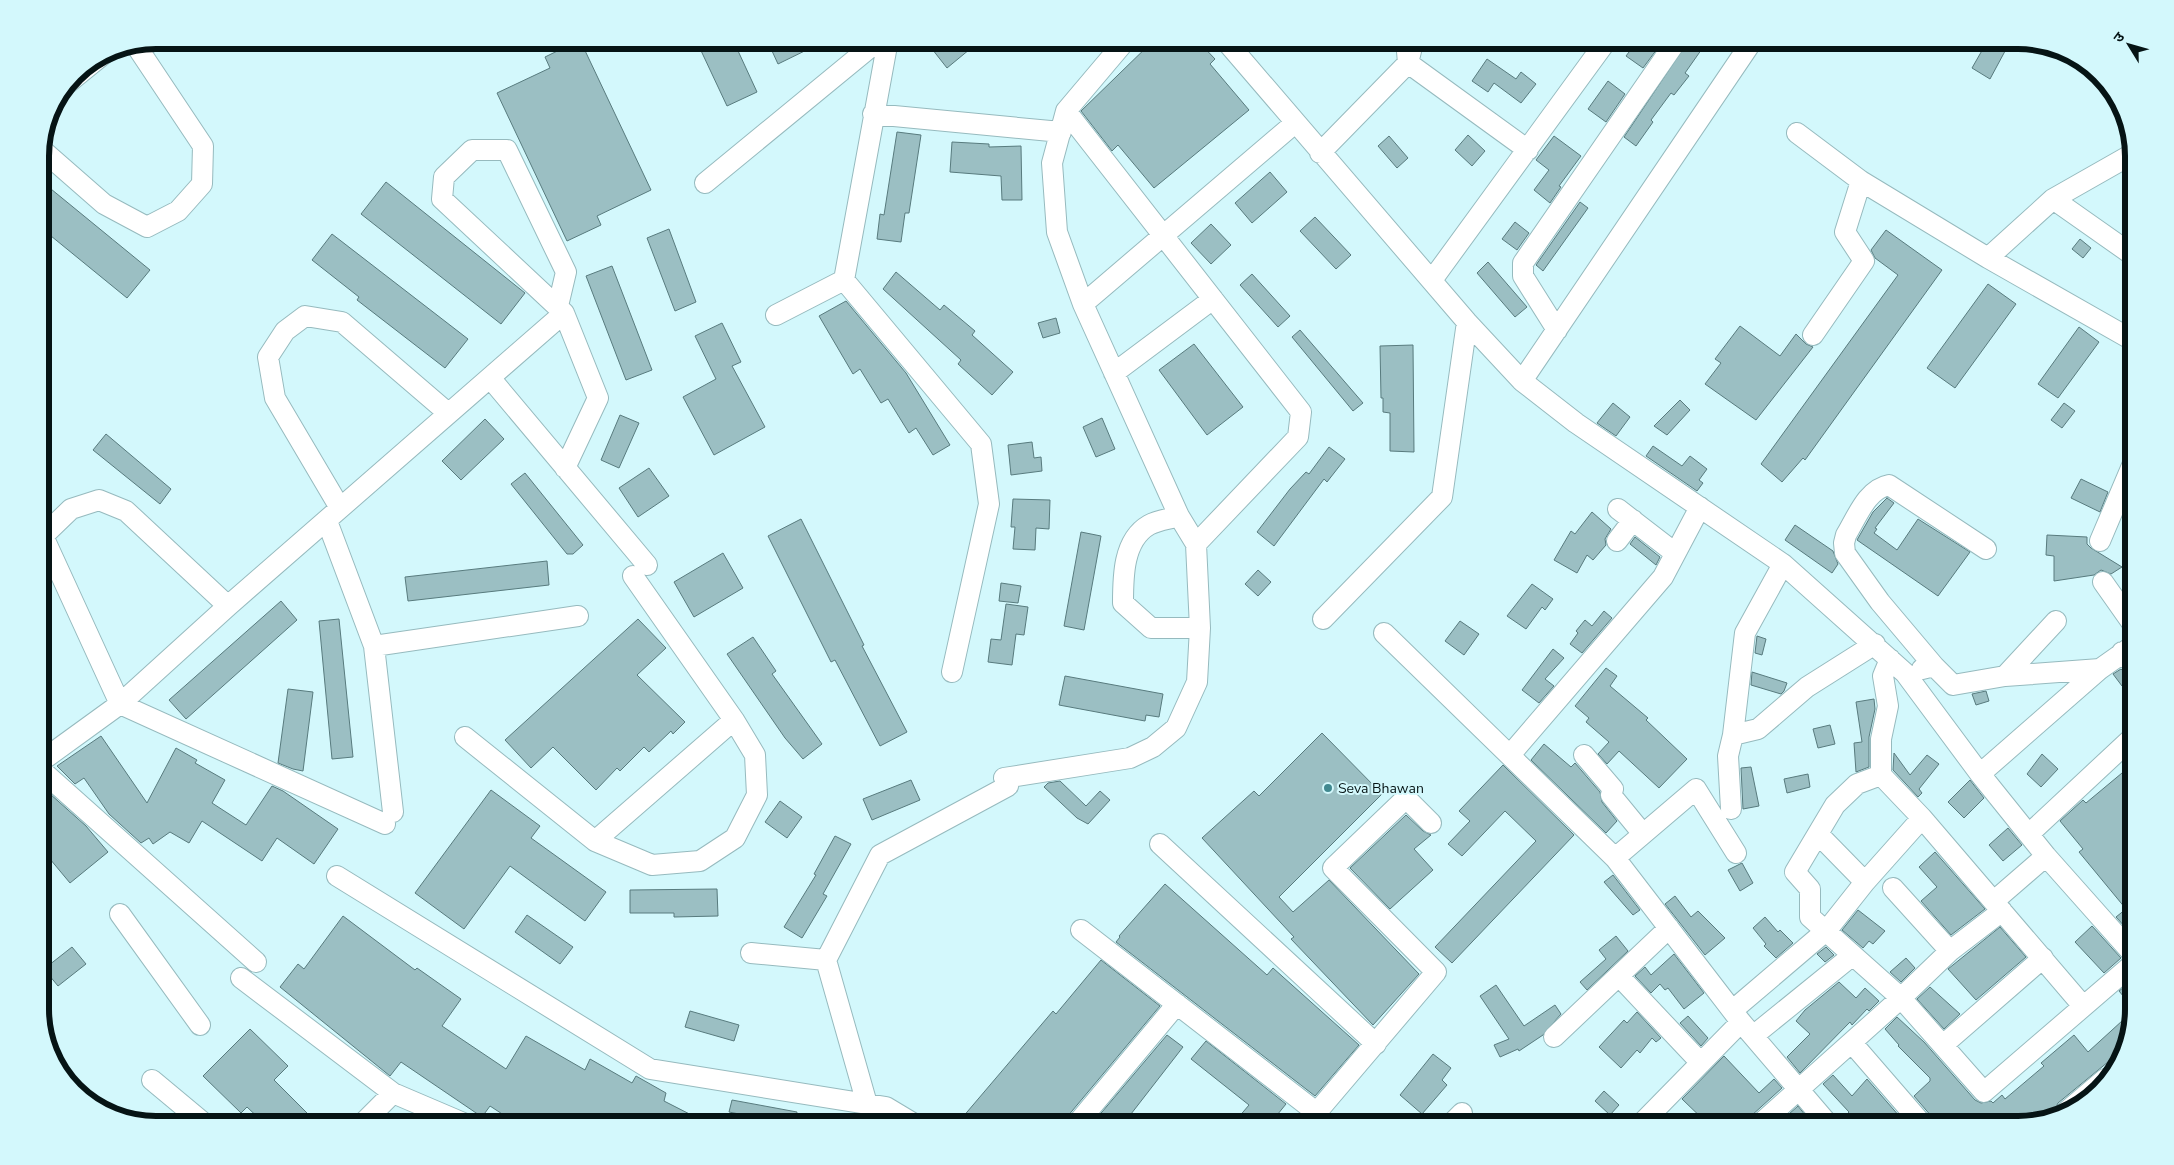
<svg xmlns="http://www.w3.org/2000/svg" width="2174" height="1165" font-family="'Nunito Sans','Noto Sans Devanagari',sans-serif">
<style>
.building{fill:#9bbfc3;stroke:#587b7e}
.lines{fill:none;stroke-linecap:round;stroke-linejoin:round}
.minor-casing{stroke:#96babe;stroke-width:22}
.minor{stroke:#fff;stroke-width:20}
.poi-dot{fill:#418990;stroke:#d3f8fc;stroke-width:2}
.labels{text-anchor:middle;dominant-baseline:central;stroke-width:4;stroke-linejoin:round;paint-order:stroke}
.poi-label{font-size:14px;fill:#061415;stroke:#d3f8fc;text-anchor:start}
.rim{fill:none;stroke:#061415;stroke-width:6}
</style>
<rect width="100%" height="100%" fill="#d3f8fc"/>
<path class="building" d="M580,40L651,190L597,216L601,225L567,241L497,93L550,68L545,57Z
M696,40H733L757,92L727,106Z
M767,40H827L778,64Z
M925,40H981L947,68Z
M1154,40H1197L1215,59L1210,64L1249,110L1154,188L1118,145L1112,151L1081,111Z
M1638,40H1645L1657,49L1643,68L1626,56Z
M1689,40H1696L1704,46L1685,73L1689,76L1674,95L1671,93L1651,120L1653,122L1636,146L1624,137Z
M1988,40H2011L1990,79L1972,68Z
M1487,59L1516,79L1521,72L1536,84L1521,103L1494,83L1488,92L1472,81Z
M1608,81L1625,94L1606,122L1588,109Z
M897,132L921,135L909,213H905L901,242L877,239L880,214L884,215Z
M1468,135L1485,151L1472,166L1455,150Z
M1389,136L1408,158L1397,168L1378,146Z
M1554,136L1581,156L1559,186L1561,187L1550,203L1534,190L1549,170L1536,160Z
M952,142L989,144V147L1021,146L1022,200H1002L1001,176L950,172Z
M1270,172L1287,192L1252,223L1235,203Z
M40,180L150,270L127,298L40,227Z
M386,182L525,293L501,324L361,214Z
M1580,202L1588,208L1543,271L1536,265Z
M1315,217L1351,255L1336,269L1300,231Z
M1515,222L1529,233L1517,250L1502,239Z
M1211,224L1231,245L1211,264L1191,243Z
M669,229L696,302L675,311L647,238Z
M1886,230L1942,270L1805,460L1803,458L1782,482L1761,464L1898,275L1875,258L1871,250Z
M332,234L468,339L445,368L357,300L359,297L312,260Z
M2080,239L2091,248L2083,258L2072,249Z
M1488,262L1527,307L1515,317L1477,273Z
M612,266L652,370L626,380L586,276Z
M896,272L940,310L944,305L975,331L972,335L1013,372L992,395L958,364L961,360L883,289Z
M1252,274L1290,316L1278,327L1240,285Z
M1988,284L2016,304L1955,388L1927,368Z
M846,301L906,373L950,445L933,455L916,428L909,433L888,399L881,403L860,369L853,374L819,316Z
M1056,318L1060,333L1043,338L1038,323Z
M722,323L741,362L732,366L765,427L714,455L683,397L716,379L695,336Z
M1740,326L1780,356L1796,334L1806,344L1813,347L1756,420L1705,384L1721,363L1715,359Z
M2079,327L2099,342L2058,398L2038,384Z
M1300,330L1363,403L1353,411L1292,337Z
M1194,344L1243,407L1207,435L1159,370Z
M1413,345L1414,452L1390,451V413L1383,412V398H1381L1380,346Z
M1680,400L1690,410L1667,435L1654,426Z
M1613,403L1630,417L1616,436L1597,423Z
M2064,403L2075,411L2062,428L2051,420Z
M620,415L639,423L619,468L601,460Z
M1102,418L1115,449L1096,457L1083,427Z
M485,419L504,439L461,480L442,461Z
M106,434L171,489L160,504L93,450Z
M1032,442L1034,458L1041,457L1042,471L1011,475L1008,445Z
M1653,446L1682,466L1690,456L1707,469L1699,480L1703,483L1697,491L1646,456Z
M1329,447L1345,459L1327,482L1324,479L1274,546L1257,532L1290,489L1306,472L1309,474Z
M649,468L669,496L638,517L619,488Z
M525,473L583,545L573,554H567L511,484Z
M2081,479L2108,492L2100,512L2071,498Z
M1887,498L1894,503L1875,528L1877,529L1874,533L1897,550L1918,519L1970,552L1938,596L1857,540L1873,512Z
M1013,499L1050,500L1049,529L1036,528L1035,550L1013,549L1015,527H1011Z
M1592,512L1611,529L1605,539L1606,545L1593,560L1587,555L1577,573L1554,560L1571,531L1575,534Z
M801,519L864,645L862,646L907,732L880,746L835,660L831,662L768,536Z
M1795,525L1833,551L1838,564L1832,573L1785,540Z
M1081,532L1101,536L1084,630L1064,626Z
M2047,535L2087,537V544L2091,548L2122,567L2111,574L2101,570L2094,575L2054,581V556L2046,555Z
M1635,537L1660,557L1656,565L1630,544Z
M723,553L743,588L694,617L674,582Z
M547,561L549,585L408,601L405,577Z
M1258,570L1271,582L1258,596L1245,584Z
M1001,583L1021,586L1018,603L999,601Z
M1532,584L1553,599L1545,610L1542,607L1526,629L1507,616Z
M281,601L297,620L186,719L169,700Z
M1006,604L1028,607L1024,635L1016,634L1012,665L988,662L991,639L1001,640Z
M1604,611L1612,618L1582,653L1570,644L1578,633L1576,631L1585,620L1592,626Z
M339,619L353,757L332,759L319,621Z
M638,619L666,648L637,675L685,722L673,734L671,731L649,752L644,747L620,771L617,768L596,790L553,747L531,768L505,740Z
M1460,621L1479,634L1464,655L1445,641Z
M1757,636L1766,639L1762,655L1755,653Z
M753,637L776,671L772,674L822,744L803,759L785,738L727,654Z
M1553,649L1564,658L1545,679L1554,686L1539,703L1522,690Z
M1606,668L1617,676L1610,686L1648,718L1646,720L1687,759L1659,788L1619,751L1607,764L1598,754L1609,742L1586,722L1589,718L1575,706Z
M2121,669L2132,678L2122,686L2113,674Z
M1752,672L1787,683L1784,691L1781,694L1751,685Z
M1065,676L1163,694L1159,717L1146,715L1145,721L1059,705Z
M288,689L313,692L303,771L293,769L278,763Z
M1986,691L1989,701L1976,705L1972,694Z
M1874,699L1875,709L1869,737V767L1856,772L1854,743L1862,742L1856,702Z
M1830,725L1835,744L1818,748L1813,729Z
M1322,733L1382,794L1279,897L1293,912L1329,880L1419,974L1373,1025L1291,939L1294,937L1202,838L1254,791L1259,796Z
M101,736L147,803L176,748L197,760L195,763L225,780L212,803L246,825L272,786L283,791L338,829L314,864L277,838L262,861L202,821L189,843L170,832L153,844L149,838L141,843L109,814L84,778L75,784L57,766Z
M1544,744L1571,767L1575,763L1600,792L1602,802L1617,821L1606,833L1531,760Z
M1894,753L1910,775L1927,755L1939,764L1919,789L1922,793L1918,797L1893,770Z
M2042,754L2058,769L2041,787L2027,774Z
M2134,763V921L2126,928L2116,917L2126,909L2079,852L2083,849L2060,821L2083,800L2086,803Z
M1503,765L1574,835L1452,963L1435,947L1536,841L1505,811L1462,856L1448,844L1470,821L1459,811Z
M1751,767L1759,806L1743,809L1741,768Z
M1808,774L1810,787L1787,793L1784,779Z
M911,780L920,800L872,820L863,799Z
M1970,780L1984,798L1964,818L1948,802Z
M1060,781L1086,806L1100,791L1110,800L1088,824L1077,818L1044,787L1048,783Z
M491,790L540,826L531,838L606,892L585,921L510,866L464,929L415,893Z
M49,793L86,826L108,852L70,883L40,847V800Z
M780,801L802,817L787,838L765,822Z
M1406,815L1423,831L1431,835L1414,849L1433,870L1390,909L1350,868Z
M2008,828L2022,845L2003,861L1989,845Z
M835,836L851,844L823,894L827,896L802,938L784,927L816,875L814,874Z
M1935,852L1985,909L1951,935L1921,901L1937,887L1919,867Z
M1742,863L1753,883L1740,891L1728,870Z
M1613,875L1640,910L1633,915L1604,882Z
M1165,884L1267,975L1273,968L1359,1045L1315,1096L1116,942L1120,937L1119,936Z
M717,889L718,916L674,917V913H630V890Z
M1675,896L1691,917L1698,911L1725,938L1705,955L1665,904Z
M1858,910L1885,931L1873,944L1869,941L1863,948L1842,930Z
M527,915L573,947L560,964L515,932Z
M343,916L415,970L417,968L461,999L442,1026L506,1069L526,1036L585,1070L590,1059L632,1083L636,1076L666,1093L664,1101L711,1125H519L490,1106L482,1117L401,1062L390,1076L280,987L298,964L304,969Z
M1765,917L1778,932L1780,930L1793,943L1776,958L1764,946L1766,944L1753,928Z
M2092,926L2121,958L2104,973L2075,942Z
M2000,927L2026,957L1976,1000L1948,969Z
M1616,936L1628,951L1587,990L1580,982L1606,959L1599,950Z
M72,947L86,964L58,986L44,969Z
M1826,947L1834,955L1825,962L1817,954Z
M1674,954L1704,993L1684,1009L1668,988L1665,990L1660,984L1651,993L1635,976L1645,967L1651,975Z
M1906,958L1915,968L1901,982L1890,972Z
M1101,960L1160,1006L1067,1117L1064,1125H956L1053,1011L1056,1014Z
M2134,979V1009L2119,991Z
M1839,982L1856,998L1865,988L1879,1001L1869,1011L1867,1009L1852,1025L1850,1022L1800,1073L1787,1057L1810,1034L1796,1021L1805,1010Z
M1496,985L1524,1026L1555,1005L1561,1014L1543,1035L1519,1051L1518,1049L1500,1057L1494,1045L1509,1039L1480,996Z
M1930,987L1960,1014L1944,1029L1917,999Z
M2134,1010L2125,1048L2058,1103L2052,1116L2019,1125H1935L1932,1117L1914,1096L1930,1081V1078L1898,1046L1899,1045L1885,1029L1897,1017L1924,1042L1975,1100L1981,1103L1991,1101L1993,1103L2002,1095L2005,1099L2044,1066L2041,1063L2074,1035L2088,1052Z
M690,1011L739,1025L734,1041L685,1027Z
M1637,1012L1661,1038L1656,1042L1652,1038L1640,1053L1637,1050L1621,1068L1599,1047L1624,1020L1627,1023Z
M1688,1016L1708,1038L1701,1046L1680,1023Z
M250,1029L288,1066L274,1080L319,1125H266L247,1107L241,1113L203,1076Z
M1167,1035L1183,1047L1124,1123L1122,1125H1091Z
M1206,1041L1286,1104L1269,1125H1232L1249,1105L1191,1059Z
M1433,1054L1451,1068L1442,1080L1447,1085L1422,1114L1400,1095Z
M1724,1056L1759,1093L1774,1079L1782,1088L1751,1116L1747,1125H1709L1682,1099Z
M1833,1075L1852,1096L1867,1079L1907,1125H1841L1840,1121L1849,1112L1823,1084Z
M1604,1091L1619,1105L1610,1115L1595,1101Z
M732,1100L797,1112L795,1125L729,1112Z
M1798,1106L1813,1125H1782L1780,1122Z"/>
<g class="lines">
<g class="minor-casing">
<path id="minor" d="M888,40L844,280L981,444L989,504L952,672
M1225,40L1467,322L1522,381L1576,423L1783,564L1905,673L1980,774L2046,856L2134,955
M1406,40L1408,63L1528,150
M1919,41V40
M68,83L105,53
M1066,111L1301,412L1298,437L1196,544
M873,114L1061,132
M1797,133L1861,181L1988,258L2134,341
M40,148L104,204L147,227L178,211L202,184L203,146L135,44
M1320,153L1408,63L1411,51
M705,183L879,40
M2053,199L2134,256
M1988,258L2053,199L2134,153
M1432,280L1607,40
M1083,304L1295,123
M558,306L566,272L507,150H472L444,177L442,199L564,313L598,398L565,468
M776,315L844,280
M1557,330L1523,276V263L1677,40
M1813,335L1864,261L1845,232L1861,181
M1114,373L1213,299
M491,379L647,565
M1522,381L1753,40
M340,508L275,398L268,357L285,331L305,316L342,322L448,413
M1618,509L1675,553
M1179,516C1170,519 1158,520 1149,525C1123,540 1123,577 1123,603L1151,628H1200
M327,521L374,646L393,812
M1617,541L1633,520
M2100,541L2134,461
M2103,582L2134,626
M228,606L126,511L99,500L71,509L43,536L120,704L385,824
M1323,619L1442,497L1467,322
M1384,633L1615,858L1741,1022L1829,1125
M374,646L578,616
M2122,652L2134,665
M1890,659L1883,676L1888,706L1881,739V775L1922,818L2083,1006
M1934,666L1880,602L1845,553L1844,543L1846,535C1857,517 1867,489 1889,485L1986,549
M1922,669L1934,666L1953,685L2005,676L2100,669
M2005,676L2056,621
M1733,735L1758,729L1807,687L1875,644
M465,737L595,841L652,865L700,861L735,838L757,795L755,755L734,720L633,576
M1510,755L1663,577L1700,507
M1584,755L1613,789L1611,795L1643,834
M40,762L120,704L228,606L564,313
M40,769L256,962
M1980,774L2100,669L2134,645
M1881,775L1857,784L1835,805L1795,872L1810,889V917L1901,998L1984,1092L2134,963
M1004,778L1130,758L1153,747L1176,728L1197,682L1200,628L1196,544L1179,516L1083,304L1057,232L1052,163L1066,111L1126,40
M1731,809L1728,756L1733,735L1745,633L1783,564
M1818,834L1865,882
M2029,834L2134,736
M595,841L734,720
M1160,844L1376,1044
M1615,858L1696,789L1736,853
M337,876L650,1069L886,1107L916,1125
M1893,888L1950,951
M1994,901L2046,856
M120,914L200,1025
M1081,930L1316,1112
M751,953L826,960
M1619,976L1701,1063
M241,978L393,1093L468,1125
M1733,1010L1827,930L1865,882L1922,818
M1753,1036L1853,955
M1554,1037L1669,928
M1852,1043L1923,1125
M1943,1045L2043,958
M152,1080L206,1125
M867,1104L826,960L880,855L1008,786
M2066,1112L2105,1079
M361,1125L393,1093
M1076,1125L1177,1004
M1306,1125L1436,972L1333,868L1406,798L1431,823
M1450,1125L1462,1113
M1640,1125L1741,1022
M1759,1125L1901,998L1950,951L2002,911"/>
</g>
<use href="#minor" class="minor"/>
</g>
<circle class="poi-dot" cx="1328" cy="788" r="5"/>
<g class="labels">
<g class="poi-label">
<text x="1338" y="788">Seva Bhawan</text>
</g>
</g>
<path d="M0 0H2174V1165H0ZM156 49H2018A107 107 0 0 1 2125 156V1009A107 107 0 0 1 2018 1116H156A107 107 0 0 1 49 1009V156A107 107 0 0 1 156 49Z" fill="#d3f8fc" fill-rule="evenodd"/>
<path class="rim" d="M156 49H2018A107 107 0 0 1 2125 156V1009A107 107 0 0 1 2018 1116H156A107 107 0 0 1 49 1009V156A107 107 0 0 1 156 49Z"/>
<g transform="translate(2129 45) rotate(307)" stroke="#d3f8fc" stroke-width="4" paint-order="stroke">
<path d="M0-4L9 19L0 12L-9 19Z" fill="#061415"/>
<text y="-8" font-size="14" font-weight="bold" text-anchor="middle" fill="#061415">उ</text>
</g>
</svg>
